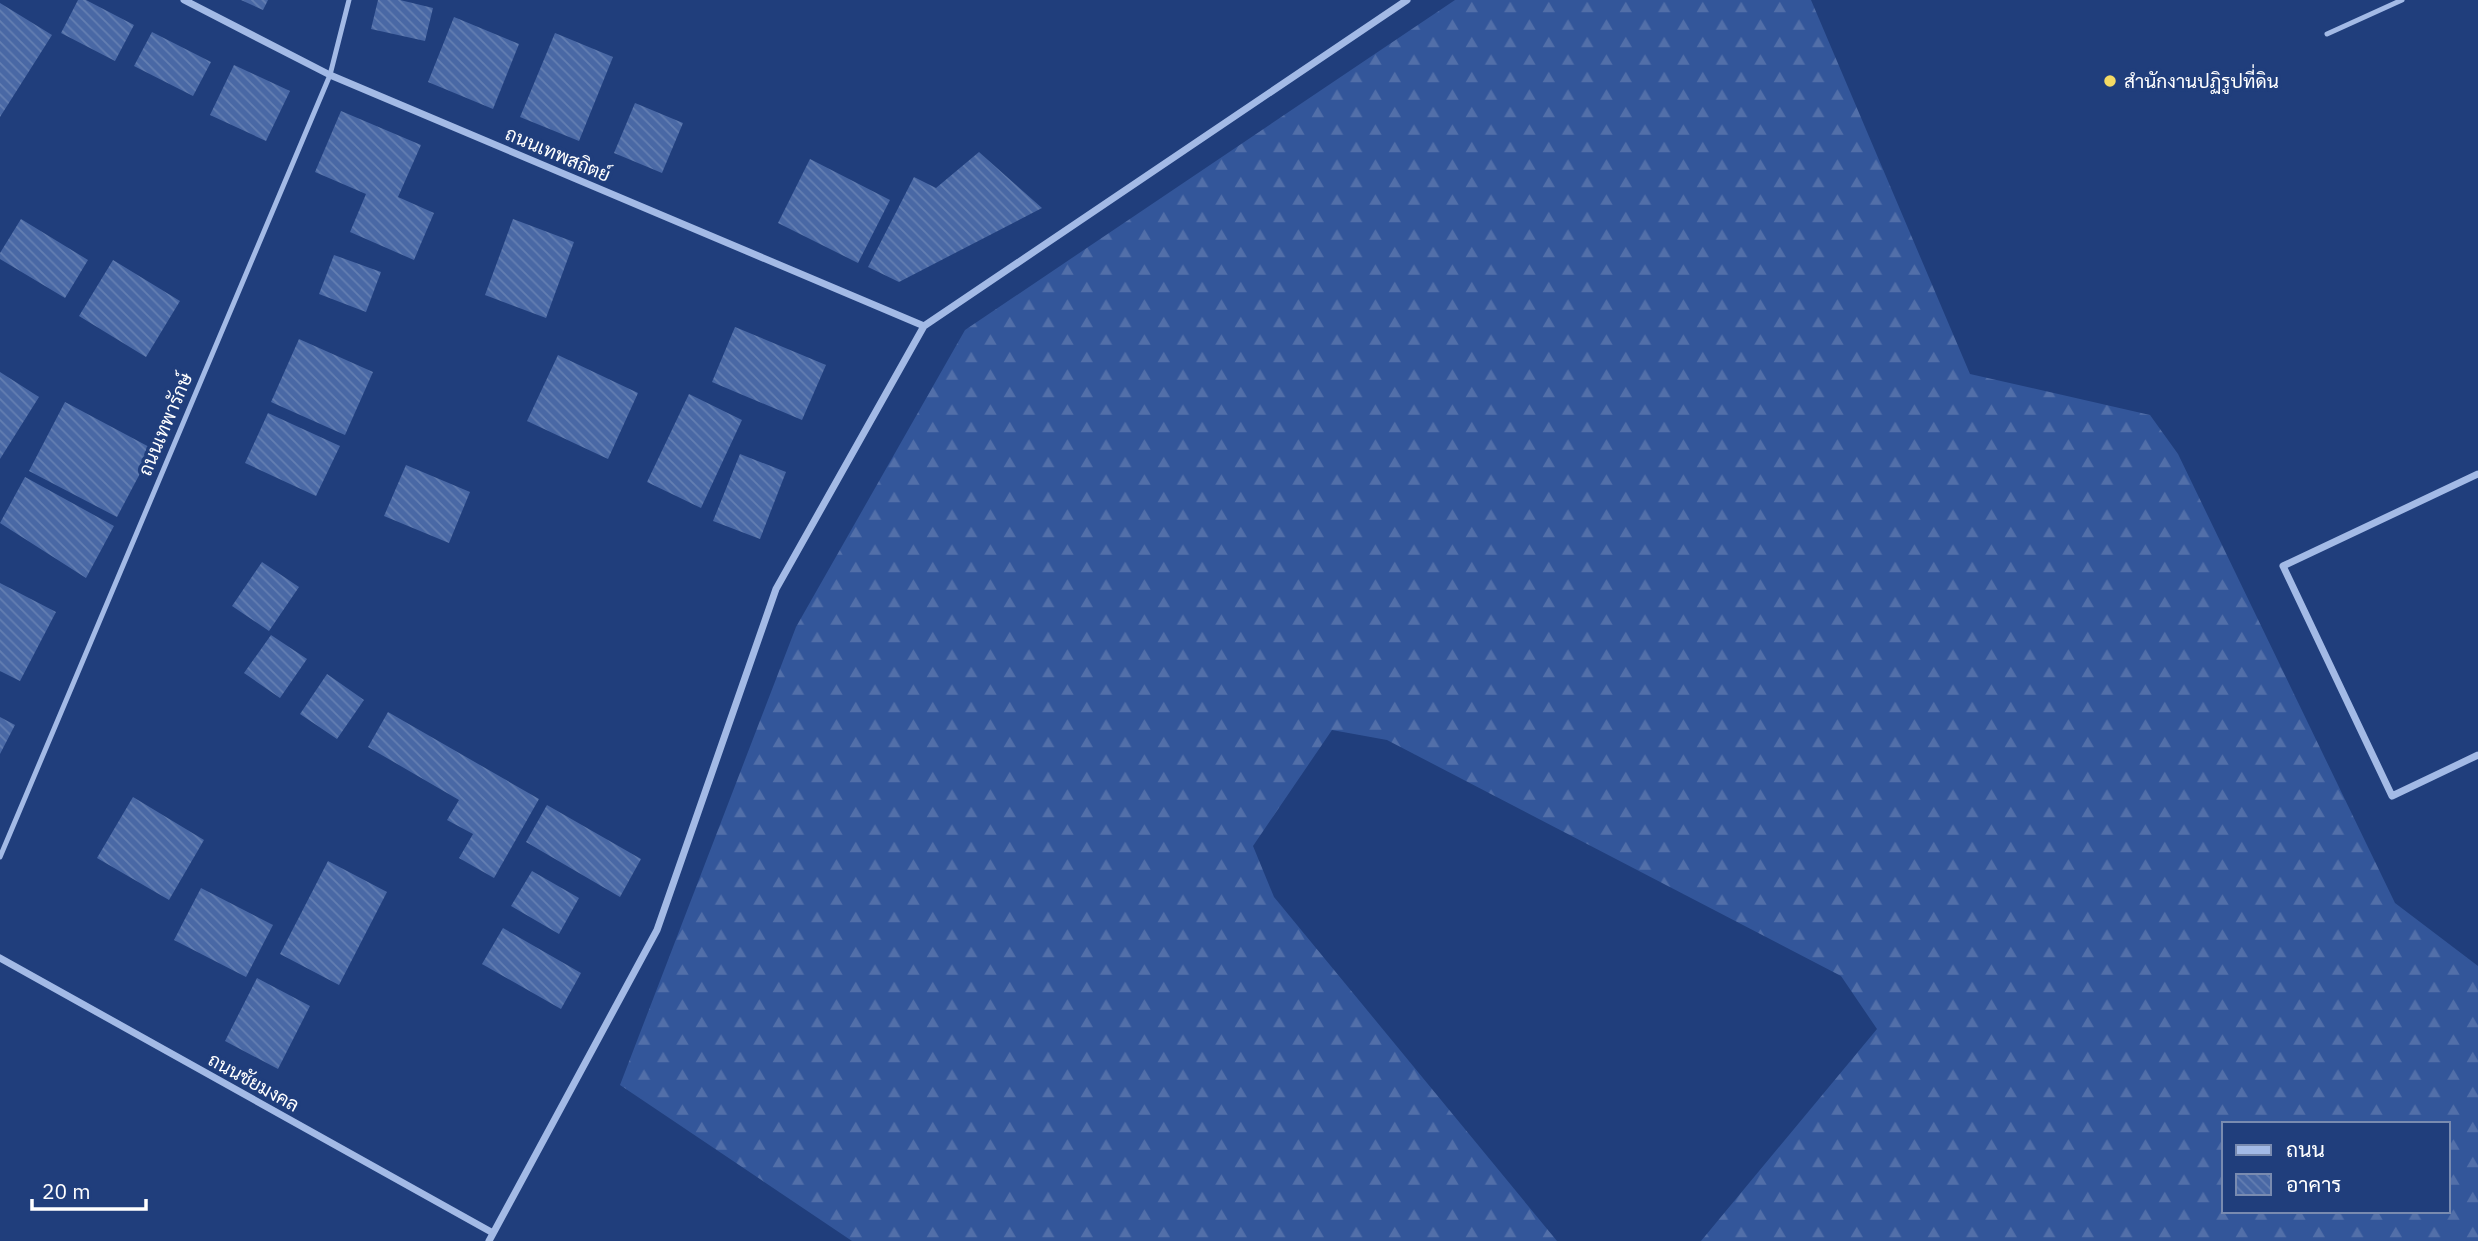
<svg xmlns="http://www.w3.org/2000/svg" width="2478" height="1241" font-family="'IBM Plex Sans',Sarabun,sans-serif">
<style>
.forest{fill:url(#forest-firs);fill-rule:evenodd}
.building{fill:url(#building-back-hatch)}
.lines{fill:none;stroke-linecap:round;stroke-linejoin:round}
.service{stroke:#a3bae6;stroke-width:5}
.minor{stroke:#a3bae6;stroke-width:7}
.poi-dot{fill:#f4da64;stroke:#203e7c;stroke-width:2.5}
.labels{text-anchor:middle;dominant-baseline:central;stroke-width:7;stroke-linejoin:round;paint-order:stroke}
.poi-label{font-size:19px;fill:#fff;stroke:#203e7c;text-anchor:start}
.street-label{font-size:19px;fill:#fff;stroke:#203e7c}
</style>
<defs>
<pattern id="forest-firs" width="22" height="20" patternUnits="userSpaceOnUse" patternTransform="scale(1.75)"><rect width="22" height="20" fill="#33569a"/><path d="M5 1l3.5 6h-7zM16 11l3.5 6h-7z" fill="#526fa9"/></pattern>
<pattern id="building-back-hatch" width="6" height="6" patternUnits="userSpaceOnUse" patternTransform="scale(1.75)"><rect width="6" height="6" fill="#4968a5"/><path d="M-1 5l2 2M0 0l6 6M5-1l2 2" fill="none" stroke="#647fb2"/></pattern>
</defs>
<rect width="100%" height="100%" fill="#203e7c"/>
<path class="forest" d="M1455,0H1811L1970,374L2150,415L2178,454L2395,903L2478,966V1241H1701L1877,1029L1841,976L1387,740L1332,730L1253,846L1274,897L1557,1241H852L620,1085L796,627L965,330ZM2224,1124H2448V1211H2224Z"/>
<path class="building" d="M78,0H86L134,25L115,61L61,33Z
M241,0H268L263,10Z
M378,0H400L433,8L425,41L371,29Z
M0,3L52,35L0,117Z
M454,17L519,44L493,109L428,82Z
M152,32L211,62L193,96L134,66Z
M555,33L613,57L579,141L520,117Z
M234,65L290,91L266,141L210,115Z
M635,103L683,123L662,173L614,153Z
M341,111L421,145L398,197L434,213L414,260L350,232L366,194L315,172Z
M979,152L1042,208L899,282L868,267L914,177L936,188Z
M810,159L890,200L858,263L778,223Z
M21,219L88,260L65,298L0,259V253Z
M513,219L574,242L546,318L485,295Z
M334,255L381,272L366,312L319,294Z
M113,260L180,301L146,357L79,316Z
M735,327L826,365L802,420L712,382Z
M299,339L373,372L345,435L271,402Z
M558,355L638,393L608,459L527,421Z
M0,372L39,397L0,459Z
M689,394L742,420L701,508L647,482Z
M65,402L153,449L117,517L29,471Z
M268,413L340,446L316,496L245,463Z
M740,454L786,472L760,539L713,521Z
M406,465L470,492L449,543L384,516Z
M25,477L114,526L86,578L0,523Z
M262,562L299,587L269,631L232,606Z
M0,583L56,612L20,681L0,671Z
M271,635L307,659L280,698L244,673Z
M327,674L364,700L337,739L300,714Z
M388,712L539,799L494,878L459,858L473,834L447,820L459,800L368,747Z
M0,717L15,725L0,754Z
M133,797L204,840L169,900L97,858Z
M547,805L641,859L620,897L526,842Z
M328,861L387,892L339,985L280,954Z
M532,871L579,898L559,934L511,906Z
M201,888L273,925L246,977L174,940Z
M503,928L581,973L561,1009L482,964Z
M257,978L310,1006L278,1069L225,1041Z"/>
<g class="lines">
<path class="service" d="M2327,34L2402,0
M0,857L330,75L349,0"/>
<path class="minor" d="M184,0L330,75L924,326
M2478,474L2283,566L2392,796L2478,755
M0,958L493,1233
M489,1241L657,930L776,589L924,326L1407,0"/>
</g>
<circle class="poi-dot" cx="2110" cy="81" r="7"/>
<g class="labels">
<g class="poi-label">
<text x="2124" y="81">สำนักงานปฏิรูปที่ดิน</text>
</g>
<g class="street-label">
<text transform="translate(558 154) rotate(23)">ถนนเทพสถิตย์</text>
<text transform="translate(165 424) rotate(-67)">ถนนเทพารักษ์</text>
<text transform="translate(254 1082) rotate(29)">ถนนชัยมงคล</text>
</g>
</g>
<rect x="2222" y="1122" width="228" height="91" fill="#203e7c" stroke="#798bb0" stroke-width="2"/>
<rect x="2236" y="1145" width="35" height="10" fill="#a3bae6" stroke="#798bb0" stroke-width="2"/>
<text x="2286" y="1157" font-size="21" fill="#ffffff">ถนน</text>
<rect x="2236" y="1174" width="35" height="21" fill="url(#building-back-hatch)" stroke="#798bb0" stroke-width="2"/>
<text x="2286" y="1192" font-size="21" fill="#ffffff">อาคาร</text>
<path d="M32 1199v10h114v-10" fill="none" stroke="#ffffff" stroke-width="3.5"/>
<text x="42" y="1199" font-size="21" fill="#ffffff" stroke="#203e7c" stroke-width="5" paint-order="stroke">20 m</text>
</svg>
